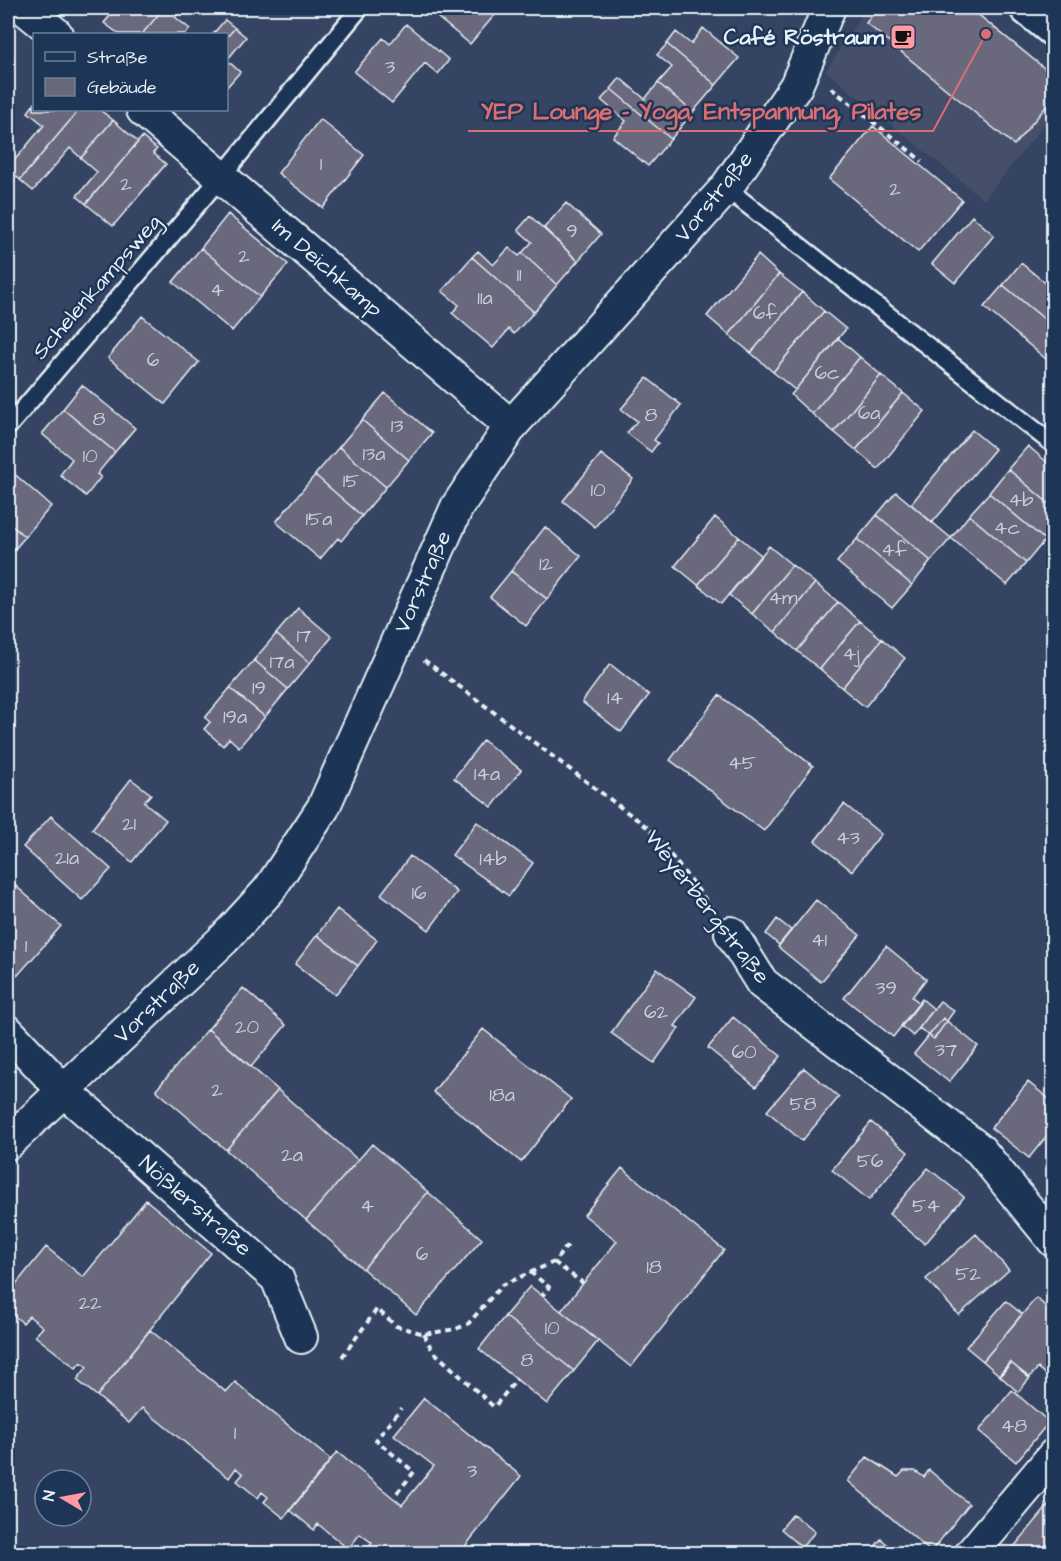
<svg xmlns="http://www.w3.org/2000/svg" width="1061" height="1561" font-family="'Architects Daughter',sans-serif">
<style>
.built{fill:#444f6a}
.building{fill:#6a687b;stroke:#e8f1f8;stroke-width:1.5}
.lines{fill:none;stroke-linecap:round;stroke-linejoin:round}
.lane-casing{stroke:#e8f1f8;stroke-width:21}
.street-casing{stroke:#e8f1f8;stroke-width:36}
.secondary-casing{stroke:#e8f1f8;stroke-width:38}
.path{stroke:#e8f1f8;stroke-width:4;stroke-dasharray:6 4.5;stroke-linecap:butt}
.lane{stroke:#1d3557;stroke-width:16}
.street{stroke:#1d3557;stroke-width:32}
.secondary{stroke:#1d3557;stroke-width:33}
.labels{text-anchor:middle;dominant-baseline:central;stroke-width:5;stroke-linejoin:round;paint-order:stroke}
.number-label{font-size:20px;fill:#c8cfd9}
.poi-label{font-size:22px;font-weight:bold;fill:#e8f1f8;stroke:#1d3557;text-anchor:end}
.street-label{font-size:22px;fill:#e8f1f8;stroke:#1d3557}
.leader{fill:none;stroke:#dc6e71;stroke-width:2}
.callout-dot{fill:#dc6e71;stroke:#1d3557;stroke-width:2}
.callout-label{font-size:24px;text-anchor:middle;font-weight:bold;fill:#dc6e71;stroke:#1d3557;stroke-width:5;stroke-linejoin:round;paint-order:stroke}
</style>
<rect width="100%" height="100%" fill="#344462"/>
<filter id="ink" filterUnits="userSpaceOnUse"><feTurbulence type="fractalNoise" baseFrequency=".0167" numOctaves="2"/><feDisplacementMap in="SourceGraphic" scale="12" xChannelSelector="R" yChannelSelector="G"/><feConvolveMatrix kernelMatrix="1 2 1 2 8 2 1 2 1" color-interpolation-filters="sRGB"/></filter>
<g filter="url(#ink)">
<path class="built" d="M865,8H972L1053,75V125L1047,121L984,200L826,71Z"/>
<path class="building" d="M117,8H164L142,34H119L104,23Z
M164,8H183L175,17L190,29L185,34H142Z
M426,8H495L499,10L470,44Z
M878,8H970L1054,76V97L1014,145L866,23Z
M225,20L235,28L226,38V34H213Z
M406,24L449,60L438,74L425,63L392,103L354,72L383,38L390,44Z
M235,28L246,37L227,60L240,72L226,88V38Z
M703,28L739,58L716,85L667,44L676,32L691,44Z
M667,44L716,85L693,112L658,83L672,67L657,55Z
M620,78L645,99L658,83L693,112L671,139L611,89Z
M611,89L671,139L648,166L613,137L626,121L601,100Z
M34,104V110H79L20,180L8,168L44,125L28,112Z
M79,110H100L113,120L81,158L70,148L33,191L20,180Z
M320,119L364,155L323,208L278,173Z
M113,120L138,142L86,204L77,196L97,172L81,158Z
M873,126L962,200L918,252L829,179Z
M142,137L157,149L153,153L166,164L113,226L86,204Z
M1054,161V177L1046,171Z
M566,203L601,234L578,261L544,228Z
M228,214L288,264L260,297L201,248Z
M530,216L578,261L557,285L522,253L532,242L518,230Z
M972,216L994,235L955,283L932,264Z
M201,248L260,297L232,331L173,282Z
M509,248L519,256L522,253L557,285L534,312L472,257L478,251L493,265Z
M758,255L779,274L729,335L707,316Z
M472,257L534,312L514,334L509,329L493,348L452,313L459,305L442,291Z
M1021,263L1054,290V327L1003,285Z
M779,274L802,292L751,353L729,335Z
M1003,285L1054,327V349L1046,359L984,307Z
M802,292L824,311L773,372L751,353Z
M824,311L846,329L795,390L773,372Z
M142,316L199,362L165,404L108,358Z
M838,338L860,357L812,414L791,395Z
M860,357L881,375L834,432L812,414Z
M881,375L903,393L856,450L834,432Z
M647,378L681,405L654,440L658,443L651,452L627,433L637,421L621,409Z
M82,385L135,428L115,452L63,409Z
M385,393L432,433L409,460L362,420Z
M903,393L925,411L878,469L856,450Z
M63,409L115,452L97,474L101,477L86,496L60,475L72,459L42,434Z
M362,420L409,460L386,487L339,447Z
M972,430L995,449L932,523L911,504Z
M1028,446L1054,468V508L1008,469Z
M339,447L386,487L362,516L315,475Z
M601,454L633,479L595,527L563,501Z
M1008,469L1054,508V530L1045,540L989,493Z
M11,471L51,506L25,537L8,522V475Z
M315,475L362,516L341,541L338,538L320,559L276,522Z
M896,492L951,538L931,561L877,515Z
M989,493L1045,540L1026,563L969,515Z
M877,515L931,561L912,585L857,539Z
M969,515L1026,563L1007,585L951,538Z
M715,517L739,537L698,585L675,566Z
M8,522L25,537L8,557Z
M545,527L581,556L547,599L511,571Z
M739,537L761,555L721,604L698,585Z
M857,539L912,585L892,608L837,562Z
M769,546L792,565L752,614L729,595Z
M792,565L815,583L775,632L752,614Z
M511,571L547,599L526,626L490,597Z
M815,583L838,602L797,651L775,632Z
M838,602L860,621L820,669L797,651Z
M298,608L332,637L310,663L276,634Z
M860,621L882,639L842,688L820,669Z
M276,634L310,663L288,689L254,660Z
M882,639L905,658L865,707L842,688Z
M254,660L288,689L265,717L230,688Z
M610,664L649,695L621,732L582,702Z
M230,688L265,717L239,747L229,738L223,746L204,729L210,722L205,718Z
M719,695L813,766L764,831L670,760Z
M483,740L521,770L492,807L454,778Z
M131,779L151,794L144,802L166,820L132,862L92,829Z
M844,804L881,834L852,871L815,841Z
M51,816L111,869L82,900L23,847Z
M477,822L533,863L509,896L452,855Z
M410,856L457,892L429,930L381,894Z
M8,879L61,926L18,975L8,966Z
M816,900L860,935L821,982L778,947Z
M337,909L377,940L358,966L317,935Z
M777,919L791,930L779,945L766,934Z
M317,935L358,966L335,995L295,964Z
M886,946L926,979L912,997L920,1003L893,1037L844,998Z
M657,969L696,997L675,1026L679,1028L654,1063L611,1033Z
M243,988L286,1025L251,1067L208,1029Z
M922,999L934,1009L913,1036L901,1026Z
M940,1001L954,1011L934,1039L919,1028Z
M733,1017L781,1056L756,1087L708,1048Z
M943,1018L978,1046L949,1082L914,1054Z
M208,1029L278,1090L226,1150L156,1090Z
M483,1029L571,1099L521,1162L433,1092Z
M804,1068L839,1097L802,1141L767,1111Z
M1028,1082L1054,1103V1127L1029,1158L991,1128Z
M278,1090L358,1160L306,1220L226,1150Z
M871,1122L908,1152L869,1200L832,1170Z
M372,1144L428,1192L363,1269L306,1220Z
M622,1168L724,1250L631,1367L561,1311L617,1241L584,1215Z
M928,1168L964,1197L925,1244L889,1214Z
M428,1192L482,1239L416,1315L363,1269Z
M146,1200L211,1253L97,1396L77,1380L87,1367L81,1362L76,1368L35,1336L43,1327L29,1316L23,1323L8,1311V1294L46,1247L83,1277Z
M976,1234L1009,1270L959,1315L926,1279Z
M530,1286L598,1341L574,1371L505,1316Z
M1036,1298L1050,1310L1054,1306V1366L1046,1375L1038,1368L1029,1378L1010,1362L999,1375L983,1361Z
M1006,1301L1022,1314L983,1361L966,1347Z
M505,1316L574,1371L547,1404L479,1349Z
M150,1330L226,1392L235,1382L331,1460L284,1518L264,1502L268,1497L262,1492L258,1498L237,1481L243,1474L236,1468L229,1478L142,1408L129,1423L97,1396Z
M1011,1363L1030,1378L1018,1392L1000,1376Z
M1012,1390L1049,1422L1016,1462L979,1431Z
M424,1398L521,1476L459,1554H363L372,1543L360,1534L348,1549L318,1524L314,1530L290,1510L337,1452L402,1505L434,1466L394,1435Z
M867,1457L898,1477L904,1471H915L924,1477L929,1470L969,1504L931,1552L848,1481Z
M1054,1499V1554H1008Z
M793,1514L815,1532L802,1547L781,1529Z
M881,1539L899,1554H869Z"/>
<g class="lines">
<g class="lane-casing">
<path id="lane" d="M726,188L1054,445
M8,427L221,177L360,8"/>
</g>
<g class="street-casing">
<path id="street" d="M24,8L56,34
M143,110L511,426
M731,933L762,983L980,1150L1054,1241
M8,1032L64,1091L277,1278L301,1337
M8,1143L224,939L269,890L323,808L457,507L511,426L726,188L796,86L829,8
M971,1554L1054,1455"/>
</g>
<g class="secondary-casing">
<path id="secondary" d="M1027,8L1054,30"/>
</g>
<path class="path" d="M831,88L922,161
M424,660L651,830L712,908
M554,1262L583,1283
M530,1272L549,1287L542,1296
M424,1334L432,1350L494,1407L517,1379
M342,1357L377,1309L396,1326L424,1334L456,1329L468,1324L502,1285L554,1262L568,1245
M397,1493L414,1472L376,1440L401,1408"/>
<use href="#lane" class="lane"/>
<use href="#street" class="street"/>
<use href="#secondary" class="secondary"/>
</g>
</g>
<defs>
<g id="cafe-square" transform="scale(1.35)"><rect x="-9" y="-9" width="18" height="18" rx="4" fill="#ff9aa2" stroke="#1d3557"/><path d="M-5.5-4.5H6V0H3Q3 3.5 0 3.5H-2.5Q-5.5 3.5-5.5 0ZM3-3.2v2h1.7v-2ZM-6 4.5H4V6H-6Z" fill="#111"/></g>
</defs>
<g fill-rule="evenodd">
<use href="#cafe-square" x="903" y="37"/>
</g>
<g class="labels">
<g class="number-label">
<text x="390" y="67">3</text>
<text x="321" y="164">1</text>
<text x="126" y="184">2</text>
<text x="895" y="189">2</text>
<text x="572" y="231">9</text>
<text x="244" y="256">2</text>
<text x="519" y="275">11</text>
<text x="217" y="290">4</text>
<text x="485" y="298">11a</text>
<text x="765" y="313">6f</text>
<text x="153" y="360">6</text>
<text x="827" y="373">6c</text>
<text x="869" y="413">6a</text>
<text x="651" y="415">8</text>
<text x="99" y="419">8</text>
<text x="397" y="426">13</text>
<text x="374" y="454">13a</text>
<text x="90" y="456">10</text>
<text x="351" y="481">15</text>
<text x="598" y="490">10</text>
<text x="1021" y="500">4b</text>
<text x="319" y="519">15a</text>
<text x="1007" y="528">4c</text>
<text x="894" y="550">4f</text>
<text x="546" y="564">12</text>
<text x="783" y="598">4m</text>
<text x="304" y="636">17</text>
<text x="851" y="654">4j</text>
<text x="282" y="662">17a</text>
<text x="259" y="688">19</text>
<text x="615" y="698">14</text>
<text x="235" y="717">19a</text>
<text x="742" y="763">45</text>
<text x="487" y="774">14a</text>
<text x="129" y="824">21</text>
<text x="848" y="838">43</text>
<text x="67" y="858">21a</text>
<text x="493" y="859">14b</text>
<text x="419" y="893">16</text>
<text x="819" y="940">41</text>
<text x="26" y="946">1</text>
<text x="886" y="988">39</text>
<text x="656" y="1012">62</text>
<text x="247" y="1027">20</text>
<text x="946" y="1050">37</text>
<text x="744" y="1052">60</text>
<text x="217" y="1090">2</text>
<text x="502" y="1095">18a</text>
<text x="803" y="1104">58</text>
<text x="292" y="1155">2a</text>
<text x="870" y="1161">56</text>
<text x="367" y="1206">4</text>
<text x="926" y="1206">54</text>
<text x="422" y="1254">6</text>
<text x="654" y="1267">18</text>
<text x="968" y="1274">52</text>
<text x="90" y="1303">22</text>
<text x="552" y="1328">10</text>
<text x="527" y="1360">8</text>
<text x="1014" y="1426">48</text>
<text x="235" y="1433">1</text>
<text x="472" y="1471">3</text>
</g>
<g class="poi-label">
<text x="884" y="37">Café Röstraum</text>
</g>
<g class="street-label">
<text transform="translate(714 197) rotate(-51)">Vorstraße</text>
<text transform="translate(327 268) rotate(41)">Im Deichkamp</text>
<text transform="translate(97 287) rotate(-49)">Schelenkampsweg</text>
<text transform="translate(423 582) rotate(-66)">Vorstraße</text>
<text transform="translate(707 907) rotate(52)">Weyerbergstraße</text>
<text transform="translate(157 1002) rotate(-44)">Vorstraße</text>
<text transform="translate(195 1206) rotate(41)">Nößlerstraße</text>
</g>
</g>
<path class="leader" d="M986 34L933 131H468"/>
<circle class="callout-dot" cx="986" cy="34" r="6"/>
<g class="callout-label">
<text x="701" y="119">YEP Lounge - Yoga, Entspannung, Pilates</text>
</g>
<rect width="1061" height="1561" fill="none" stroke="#1d3557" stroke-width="30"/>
<rect x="15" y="15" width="1031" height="1531" fill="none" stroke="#e8f1f8" stroke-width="2" filter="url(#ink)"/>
<rect x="33" y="33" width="195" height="78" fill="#1d3557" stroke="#6e8097" stroke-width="1.5"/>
<rect x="45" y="52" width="30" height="9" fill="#1d3557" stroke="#6e8097" stroke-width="1.5"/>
<text x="87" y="63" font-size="18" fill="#e8f1f8">Straße</text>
<rect x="45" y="78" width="30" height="18" fill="#6a687b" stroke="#6e8097" stroke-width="1.5"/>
<text x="87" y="93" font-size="18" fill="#e8f1f8">Gebäude</text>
<g transform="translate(63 1498) rotate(280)"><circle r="28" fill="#1d3557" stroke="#6e8097" stroke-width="1.5"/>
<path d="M0-4.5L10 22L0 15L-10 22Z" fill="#ff9aa2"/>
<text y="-9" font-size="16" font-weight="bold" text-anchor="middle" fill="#e8f1f8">N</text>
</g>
</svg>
